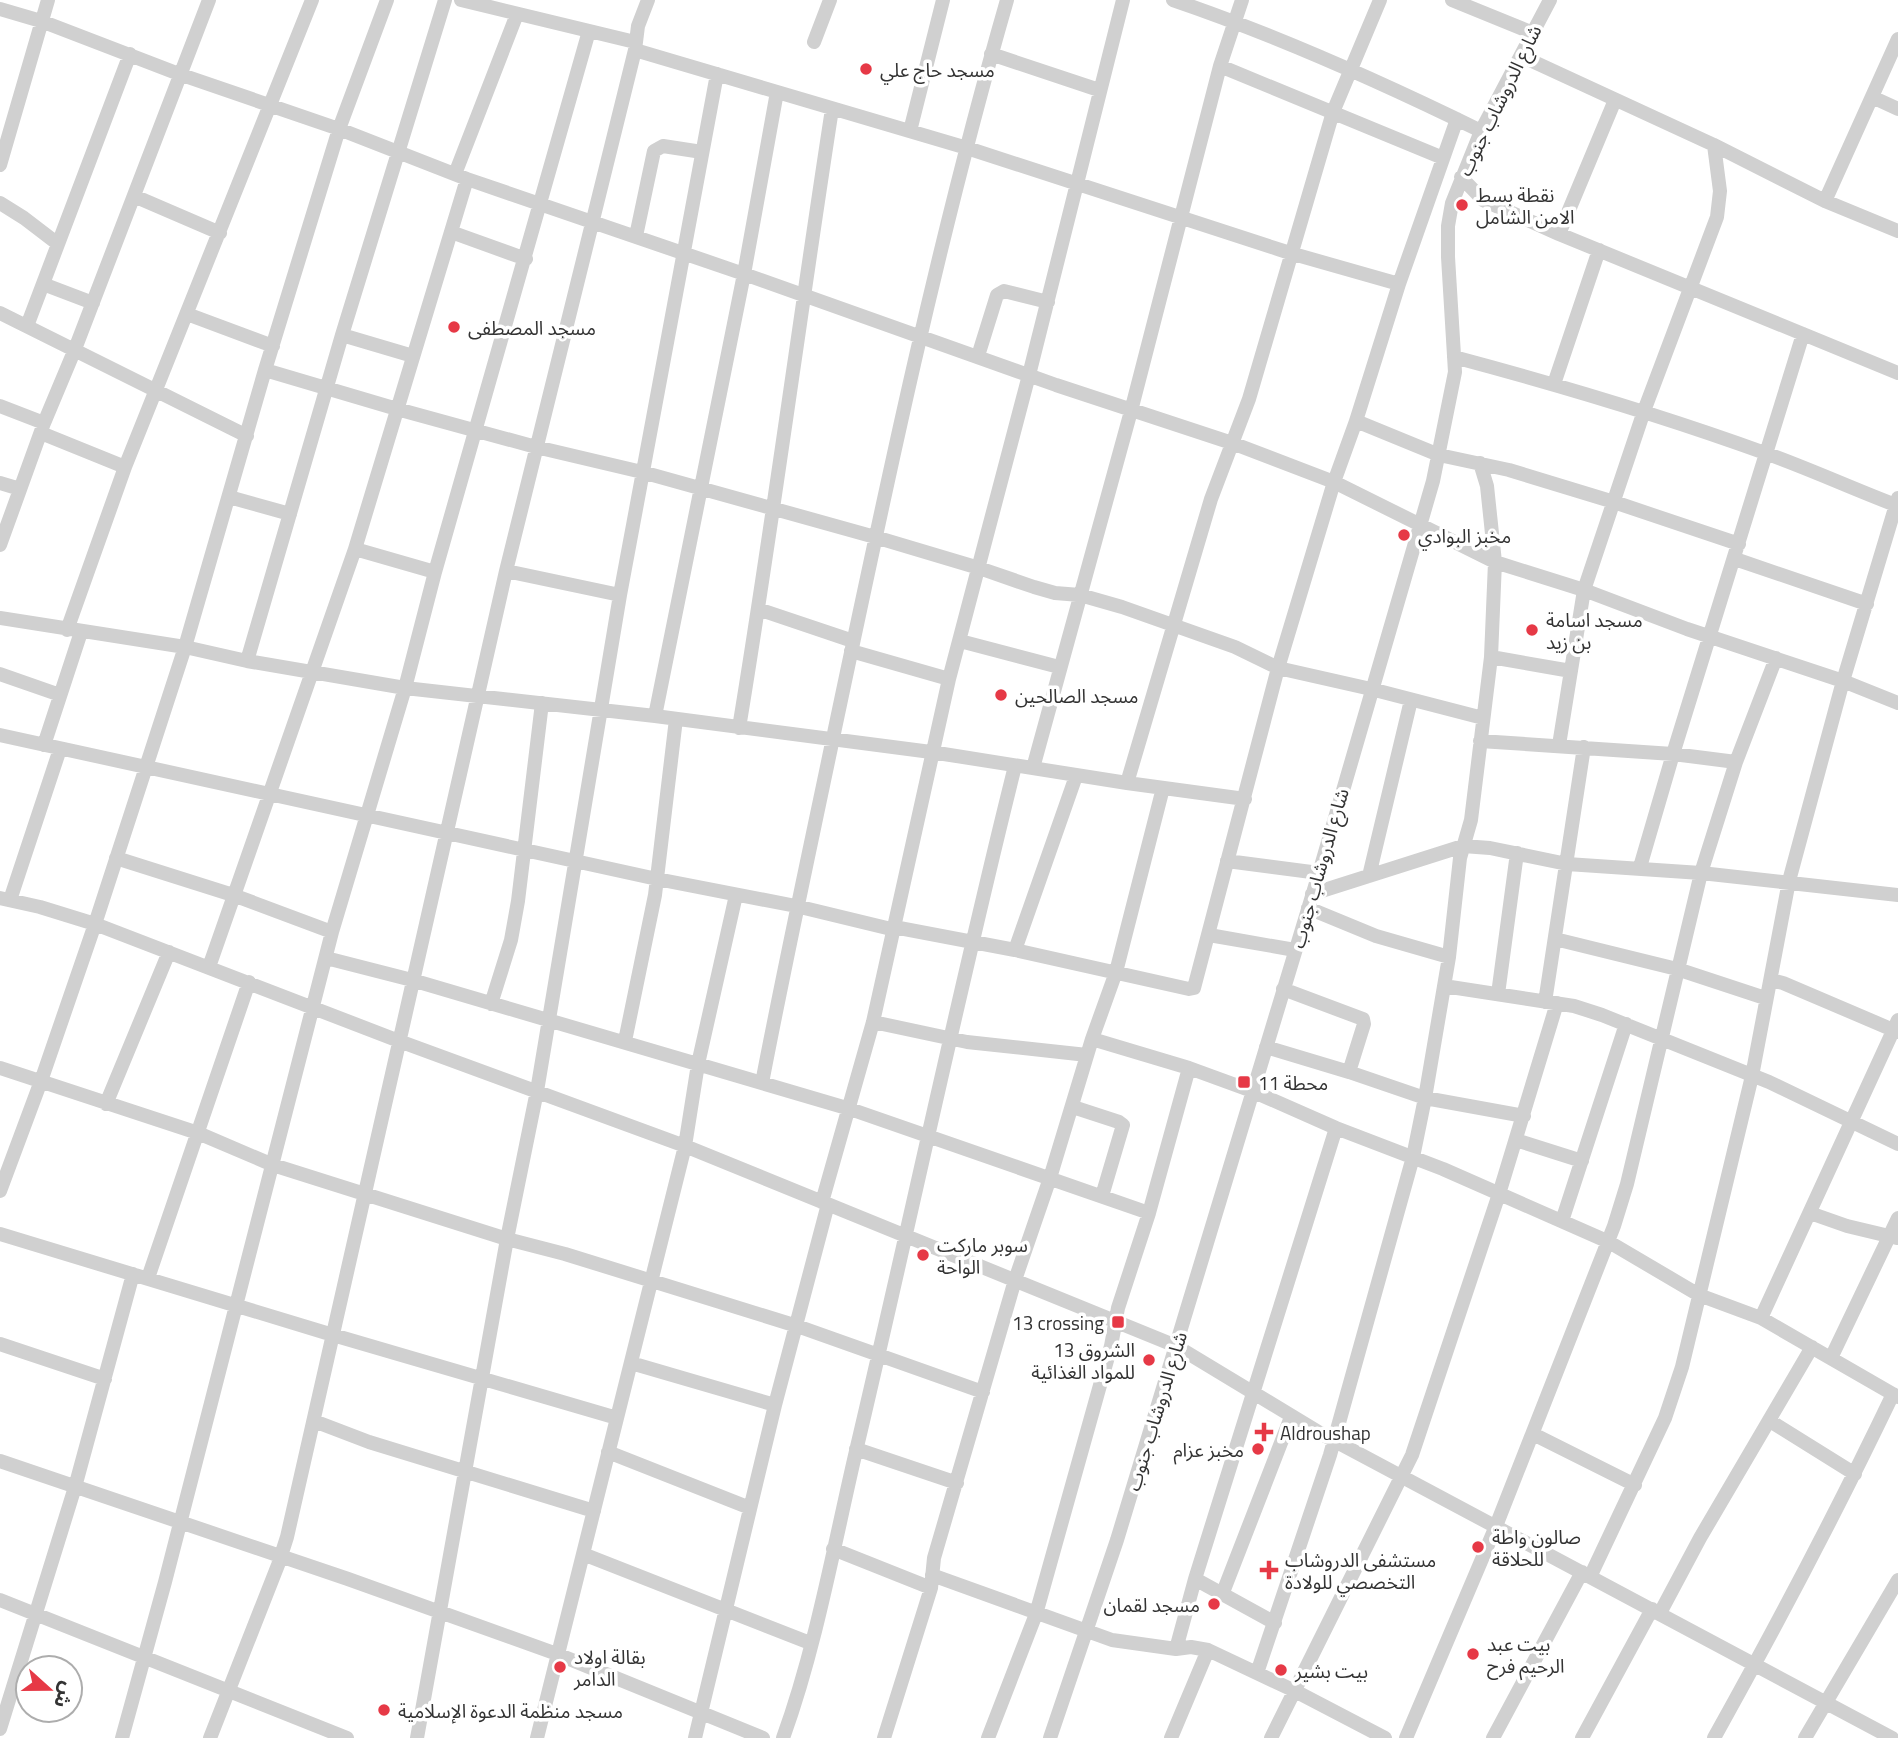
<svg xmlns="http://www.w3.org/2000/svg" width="1898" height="1738" font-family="'Titillium Web','Noto Sans Arabic',sans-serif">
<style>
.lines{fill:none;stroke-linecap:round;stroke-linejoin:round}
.minor{stroke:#d0d0d0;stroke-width:14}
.poi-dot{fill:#e63946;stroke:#fff;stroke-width:2.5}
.labels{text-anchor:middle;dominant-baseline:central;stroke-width:7;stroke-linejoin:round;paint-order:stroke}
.poi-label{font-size:19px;fill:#333;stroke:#fff;text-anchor:start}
.street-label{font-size:19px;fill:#333;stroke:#fff}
</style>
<rect width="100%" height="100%" fill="#fff"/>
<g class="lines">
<path class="minor" d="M461,0L635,42
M1173,0C1279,36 1381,82 1481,131
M1452,0L1533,33
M0,9L41,21L179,74L339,129L467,179L744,274L1056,385L1232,443L1334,482L1495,562L1584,590L1687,629L1843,681L1898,703
M814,42L830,0
M635,50L967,148L1290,253L1399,284
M991,54L1099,90
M1521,56L1714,145L1825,201L1898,231
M1220,66L1443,158
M1872,97L1898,109
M910,131L943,0
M0,165L48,0
M455,174L517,14
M1461,177L1483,200L1559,234L1898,373
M134,196L220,233
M1825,201L1898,39
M0,203L24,218L58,244
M451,232L526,259
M1559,234L1615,100
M636,236L654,151L663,146L702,152
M43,284L93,303
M0,313L247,436
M187,314L273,346
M27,326L130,54
M342,335L413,356
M978,356L997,295L1004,291L1048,302
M1454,357C1559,385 1663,416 1765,453C1810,469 1853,489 1898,506
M265,370L397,409L536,447L642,472L875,537L979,568L1034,587L1055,593L1080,595L1122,607L1235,647L1278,668L1371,689L1483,718
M1554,384L1599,250
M0,406L44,423
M1356,421L1439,455L1509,470L1614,502L1739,544
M41,433L125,467
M0,483L20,489
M229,497L290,514
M0,545L44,423L75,349L209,0
M355,549L435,572
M1735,559L1867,604
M506,571L620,595
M758,609L853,641
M0,618L185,647L247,661L405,688L655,716L931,752L1127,783L1245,799
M67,630L125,467L312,0
M960,641L1059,667
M851,651L949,679
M1491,657L1571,671
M247,661L342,335L445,0
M0,674L60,695
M655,716L744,274L777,92
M739,728C773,522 800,315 832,109
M0,735L657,879L796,906L887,928L894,927L1015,950L1189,989L1194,988L1278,668L1334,482L1356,421L1399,284L1457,119
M1480,741L1673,754L1736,762
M44,745L81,632
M1559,745L1584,590L1644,411L1717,217L1720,191L1714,145
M1033,768L1131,411L1220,66L1242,0
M1127,783L1211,499L1249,399L1333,112L1380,0
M116,858L233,895L332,932
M1227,861L1319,873
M1640,867L1673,754L1803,334
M1369,876L1411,700
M1312,894L1463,846L1490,848L1567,864L1701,873L1898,895
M0,898L40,907L95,924L399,1041L685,1146L1176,1346L1320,1433L1892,1738
M10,900L60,749
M1308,908L1376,936L1449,957
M1209,935L1295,950
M1555,939L1677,969L1765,998
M1015,950L1076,776
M326,958L412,980L850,1109L1149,1213
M209,967L355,549L467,179
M1771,980L1783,983L1898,1032
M1444,986L1574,1006L1602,1015L1769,1082L1898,1144
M1283,989L1363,1019L1364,1024L1349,1072
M1498,994L1517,853
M1545,1002L1584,747
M491,1004L511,940L518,901L542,703
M873,1022L967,1042L1087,1055
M1092,1039L1189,1068L1252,1091L1336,1128L1443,1169L1609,1242L1699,1295L1761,1318L1898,1397
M625,1041L655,895L676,719
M1266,1047L1349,1072L1425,1098L1524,1116
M0,1068L198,1133L273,1165L507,1239L565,1254L797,1326L983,1392
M762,1083C784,968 809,853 833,738C885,491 937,243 1007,0
M106,1104L169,952
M1073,1107L1119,1122L1123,1125L1102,1196
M1516,1140L1582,1161
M0,1191L41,1081L95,924L185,647L265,370L339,129L387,0
M822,1202L873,1022L949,679L1029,375L1123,0
M1810,1213L1847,1226L1897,1238
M1562,1221L1626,1024
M0,1234L333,1335L617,1418
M148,1278L249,982
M1761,1318L1898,1020
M0,1344L105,1379
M1831,1358L1898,1218
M631,1363L775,1405
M314,1421L369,1442L594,1511
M1770,1421L1855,1474
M1533,1434L1635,1485
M856,1449L957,1483
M608,1452L750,1508
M0,1461L348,1579L557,1654L763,1738
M833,1549L931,1588
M583,1554L810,1643
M932,1575L1112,1640L1176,1649L1191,1647L1208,1650L1295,1691L1385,1738
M1590,1577L1665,1418L1682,1367L1752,1076L1789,881L1843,681L1898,498
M1195,1579L1275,1623
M1222,1595L1291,1417
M0,1600L347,1738
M1660,1613L1700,1538L1812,1347
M1176,1649L1195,1579L1336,1128
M1257,1673L1330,1455L1413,1157L1425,1098L1449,957L1460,858L1471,820L1491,657L1495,562L1487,486L1480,463
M0,1729L75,1487L133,1274
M122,1738L165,1582L332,932L405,688L435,572L589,31
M210,1738L278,1565L287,1537L506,571L635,50L638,26L648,0
M417,1738L507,1239L537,1091L620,595L717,74
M537,1738L685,1146L698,1064L736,895
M695,1738L775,1405L828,1204
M783,1738C816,1647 834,1545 856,1451C910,1223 958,993 1015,766
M884,1738L931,1588L934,1558L1015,1280L1050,1178L1092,1039L1116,972L1163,788
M988,1738L1036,1614L1111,1346L1118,1308L1149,1213L1189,1068
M1050,1738L1117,1540L1319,873L1433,481L1455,372L1448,257V226L1452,203L1481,131L1550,0
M1171,1738L1208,1650
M1271,1738L1412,1455L1499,1194L1557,1003
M1406,1738L1496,1526L1614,1226L1627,1184L1701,873L1736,762L1776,658
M1493,1738L1582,1572
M1582,1738L1652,1609
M1714,1738C1777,1625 1837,1511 1893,1394
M1805,1738L1898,1580"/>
</g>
<g class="poi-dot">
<circle cx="866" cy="69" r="7"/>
<circle cx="1462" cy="205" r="7"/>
<circle cx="454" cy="327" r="7"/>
<circle cx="1404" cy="535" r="7"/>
<circle cx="1532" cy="630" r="7"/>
<circle cx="1001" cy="695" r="7"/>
<rect x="1237" y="1075" width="14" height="14" rx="3.5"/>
<circle cx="923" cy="1255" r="7"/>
<rect x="1111" y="1315" width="14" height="14" rx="3.5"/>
<circle cx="1149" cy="1360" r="7"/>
<path d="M1260.5 1421.5h7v7h7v7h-7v7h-7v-7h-7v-7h7z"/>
<circle cx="1258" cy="1449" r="7"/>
<circle cx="1478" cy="1547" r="7"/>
<path d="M1265.5 1559.5h7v7h7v7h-7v7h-7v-7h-7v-7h7z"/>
<circle cx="1214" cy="1604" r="7"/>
<circle cx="1473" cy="1654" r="7"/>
<circle cx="560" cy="1667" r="7"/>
<circle cx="1281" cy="1670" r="7"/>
<circle cx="384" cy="1710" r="7"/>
</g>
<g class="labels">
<g class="poi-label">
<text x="880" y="69">مسجد حاج علي</text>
<text x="1476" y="194">نقطة بسط<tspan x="1476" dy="22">الامن الشامل</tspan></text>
<text x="468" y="327">مسجد المصطفى</text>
<text x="1418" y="535">مخبز البوادي</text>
<text x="1546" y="619">مسجد اسامة<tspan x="1546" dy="22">بن زيد</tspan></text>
<text x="1015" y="695">مسجد الصالحين</text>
<text x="1258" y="1082">محطة 11</text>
<text x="937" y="1244">سوبر ماركت<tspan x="937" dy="22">الواحة</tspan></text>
<text x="1104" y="1322" text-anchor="end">13 crossing</text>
<text x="1135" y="1349" text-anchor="end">الشروق 13<tspan x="1135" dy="22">للمواد الغذائية</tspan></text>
<text x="1280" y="1432">Aldroushap</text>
<text x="1244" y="1449" text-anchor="end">مخبز عزام</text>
<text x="1492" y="1536">صالون واطة<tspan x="1492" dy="22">للحلاقة</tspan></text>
<text x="1285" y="1559">مستشفى الدروشاب<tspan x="1285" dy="22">التخصصي للولادة</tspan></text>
<text x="1200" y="1604" text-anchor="end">مسجد لقمان</text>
<text x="1487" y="1643">بيت عبد<tspan x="1487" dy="22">الرحيم فرح</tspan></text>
<text x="574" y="1656">بقالة اولاد<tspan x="574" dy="22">الدامر</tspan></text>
<text x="1295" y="1670">بيت بشير</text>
<text x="398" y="1710">مسجد منظمة الدعوة الإسلامية</text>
</g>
<g class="street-label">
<text transform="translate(1499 100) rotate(-64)">شارع الدروشاب جنوب</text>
<text transform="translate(1319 868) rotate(-74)">شارع الدروشاب جنوب</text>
<text transform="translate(1156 1411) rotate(-73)">شارع الدروشاب جنوب</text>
</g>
</g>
<g transform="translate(49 1689) rotate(111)"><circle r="33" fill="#ffffff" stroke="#adadad" stroke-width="2"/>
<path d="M0-5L12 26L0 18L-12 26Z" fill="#e63946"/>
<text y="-10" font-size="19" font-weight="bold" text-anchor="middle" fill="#333333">ش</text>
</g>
</svg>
